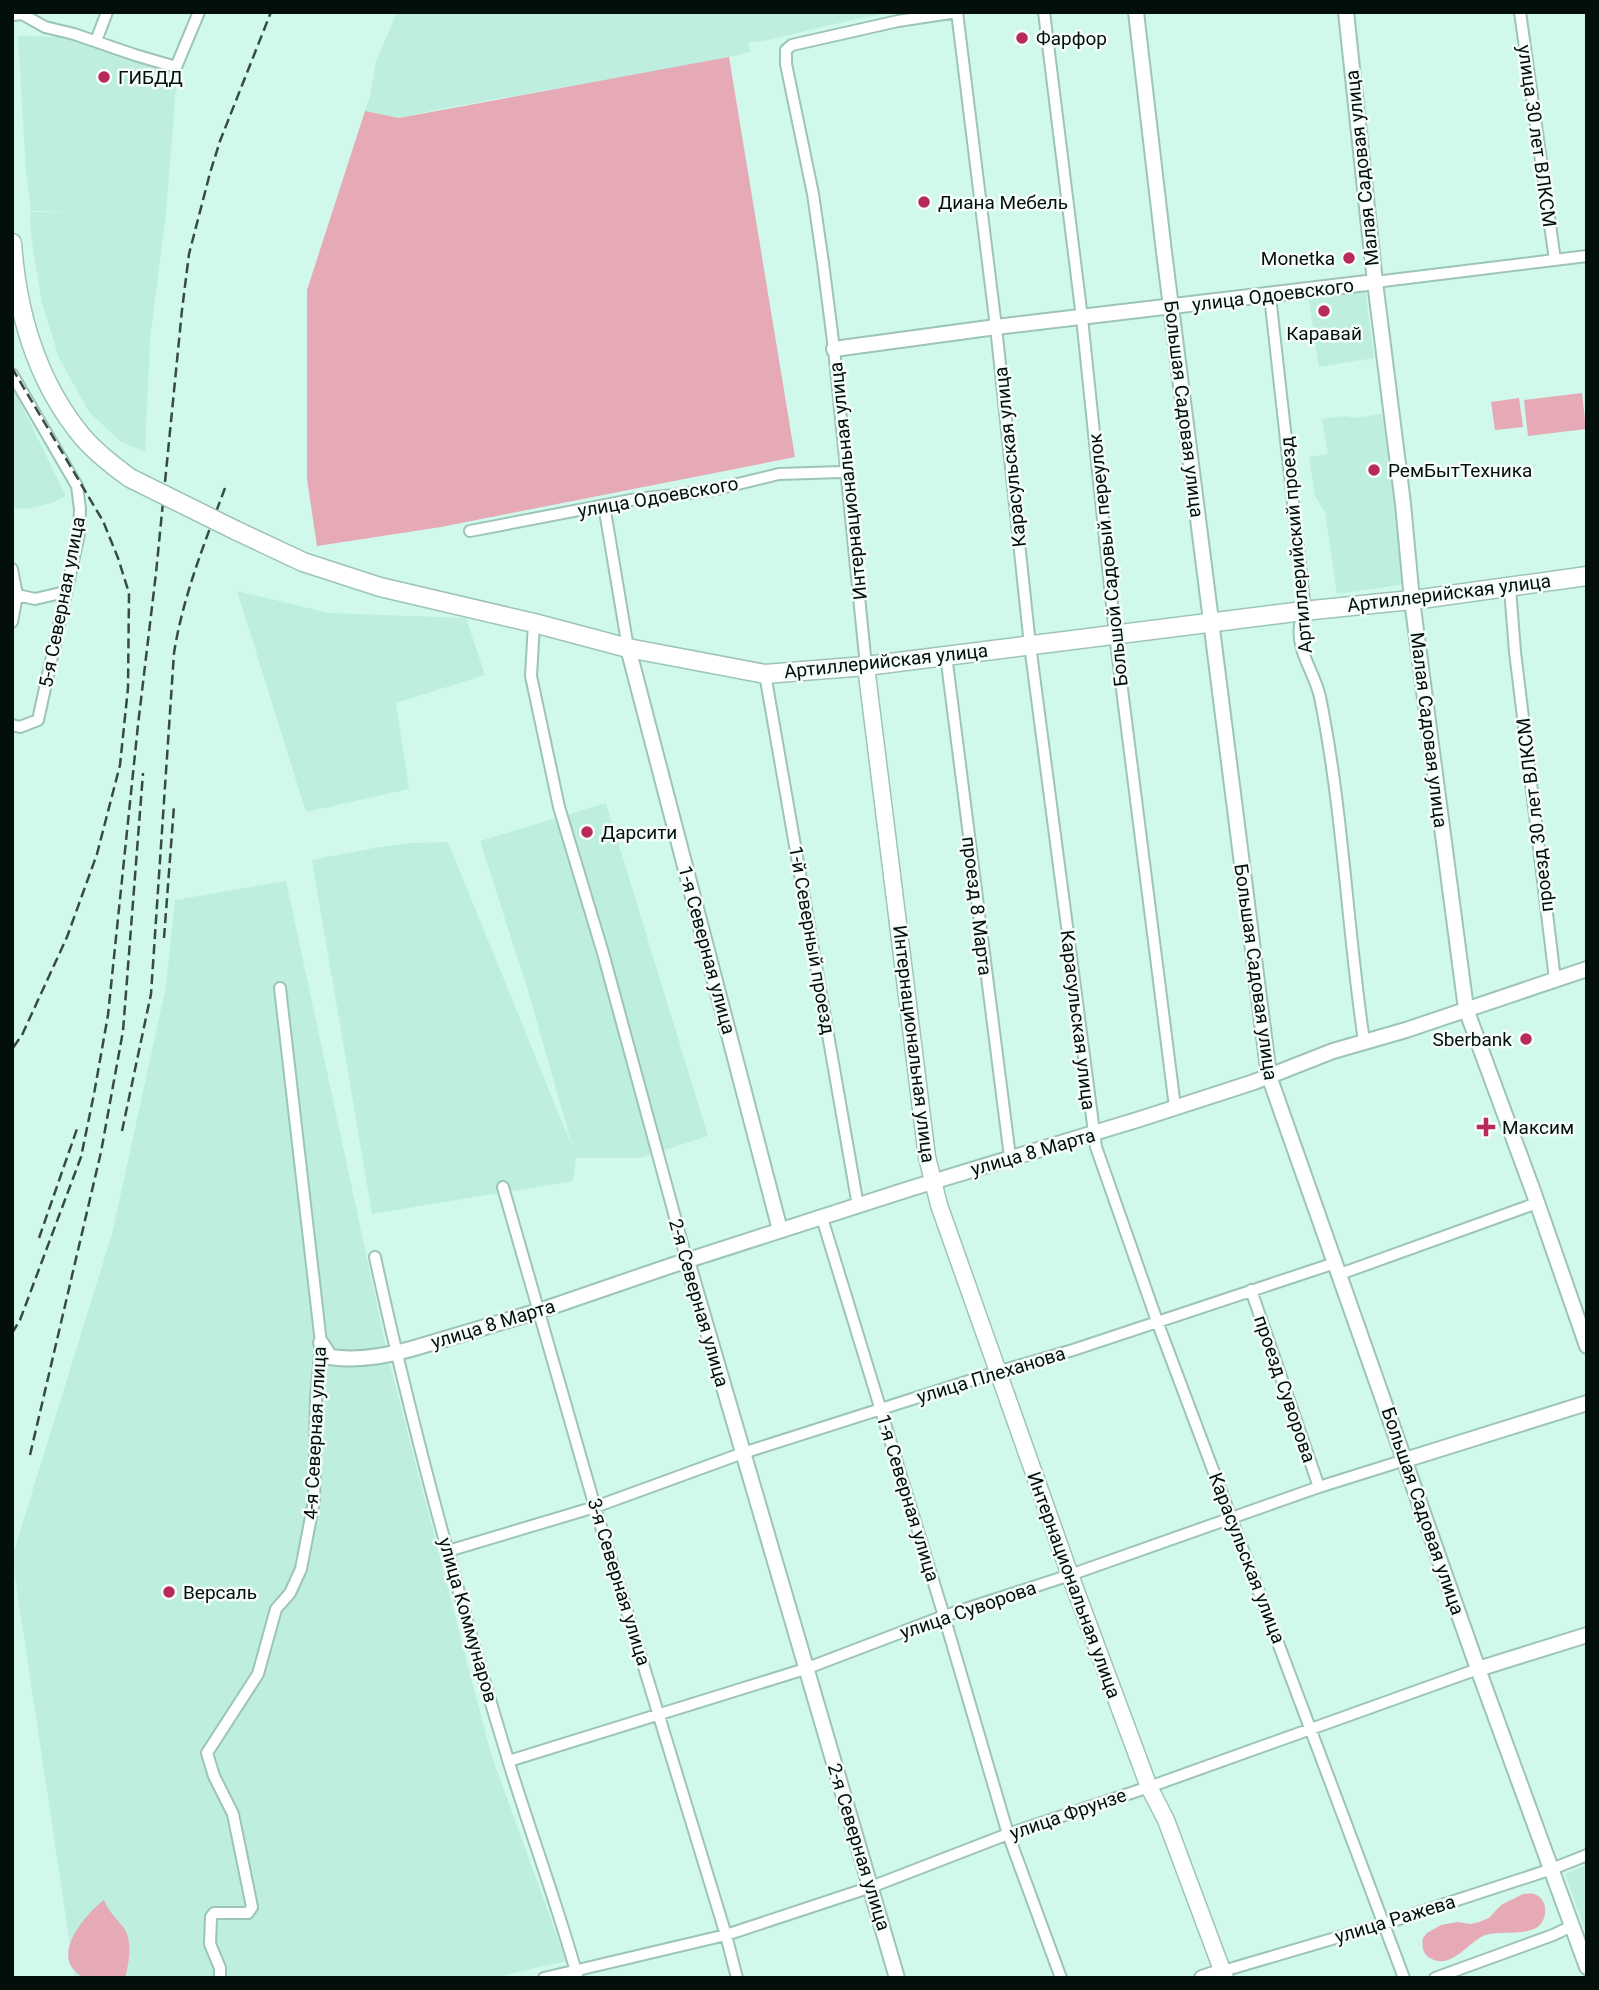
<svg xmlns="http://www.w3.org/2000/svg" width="1599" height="1990" font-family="Roboto,sans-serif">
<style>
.built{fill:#bdeedf}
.green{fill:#e6a9b6}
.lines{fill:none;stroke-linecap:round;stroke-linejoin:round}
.minor-casing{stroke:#9cc4b7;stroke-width:14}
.tertiary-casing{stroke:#9cc4b7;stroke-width:18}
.secondary-casing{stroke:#9cc4b7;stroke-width:19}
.primary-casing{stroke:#9cc4b7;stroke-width:21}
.minor{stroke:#fff;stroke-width:10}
.tertiary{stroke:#fff;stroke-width:14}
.secondary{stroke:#fff;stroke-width:16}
.primary{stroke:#fff;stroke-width:18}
.rail{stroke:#374b44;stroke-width:2.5;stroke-dasharray:10 5;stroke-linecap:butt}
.primary-bridge-casing{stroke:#9cc4b7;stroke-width:21;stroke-linecap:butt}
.primary-bridge{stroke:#fff;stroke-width:18}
.poi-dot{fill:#b82a5c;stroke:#f5fdfb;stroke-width:2.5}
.labels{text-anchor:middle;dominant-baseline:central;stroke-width:5;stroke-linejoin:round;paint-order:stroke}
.poi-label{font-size:19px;fill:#030f0b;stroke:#f5fdfb;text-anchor:start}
.street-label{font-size:19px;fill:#030f0b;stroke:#f5fdfb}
</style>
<rect width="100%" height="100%" fill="#d0f9eb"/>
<path class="built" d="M397,12H895L856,19L773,39L748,43L750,52L701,63L445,108L399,118L365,111L370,97L376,62Z
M18,36L73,37L177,73L166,213L150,340L145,452L121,442L89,412L59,358L42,303L31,236L30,212H89L31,211L26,171Z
M1365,289L1374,358L1319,367L1308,295Z
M12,386L66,496L52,503L27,509L12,508Z
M1382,414L1406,584L1337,594L1325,512L1315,496L1309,457L1328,454L1322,419L1345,416L1356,418Z
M237,591L329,613L466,618L485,675L396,703L409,789L306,812Z
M606,803L708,1136L640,1158H576L573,1181L372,1214L312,860L374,848L410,843L448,842L573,1149L530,997L480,841Z
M286,881L389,1361L491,1754L566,1961L491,1978H75L12,1557L112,1234L166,986L175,900Z
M1587,1865V1936L1565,1874Z"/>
<path class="green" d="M729,57L795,457L441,527L317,546L307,479V290L365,111L399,118Z
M1582,393L1586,429L1528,436L1524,400Z
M1519,398L1523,427L1495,430L1491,402Z
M1523,1894C1527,1894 1531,1893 1534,1894C1550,1899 1548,1923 1534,1929C1519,1935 1501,1931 1485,1935C1468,1942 1451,1971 1430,1958C1422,1954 1422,1945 1423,1938L1427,1933L1441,1925L1458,1922L1471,1924L1479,1922L1489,1918L1501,1905Z
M104,1900C109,1912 116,1918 124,1928C133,1942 129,1963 125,1978C113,1978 98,1980 86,1978C81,1977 76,1972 73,1969C56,1948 88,1912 104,1900Z"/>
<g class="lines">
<g class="minor-casing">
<path id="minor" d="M957,12L996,327L1030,645L1096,1147L1157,1321L1404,1978
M1044,12L1082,318L1115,634L1175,1107
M1520,12L1555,260
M12,15L22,14L45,27L74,34L135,55L176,67L199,12
M96,41L107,12
M1375,282L1587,256
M1270,296L1305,610C1304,615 1301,621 1300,625C1296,651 1315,673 1320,697C1343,810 1347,927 1364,1041
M12,374L77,486L80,509L79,534L38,720L20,727L12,725
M604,505L628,648
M470,531L636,499L684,494L721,488L779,474L841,472L847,470
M12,569L17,595L35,599L65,592
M1510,588L1515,652L1555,979
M12,622L17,595L13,594
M534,623L531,676L559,807L603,953L687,1261
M946,655L1010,1157
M866,666L834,349L823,263L813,194L786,64V50L792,45L898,21L957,12
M765,674L858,1206
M503,1187L595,1507L726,1935L737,1978
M822,1218L944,1616L1008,1834L1061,1978
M375,1257C412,1428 458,1596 509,1763C531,1834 557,1904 577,1975
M1340,1274L1537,1203
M1251,1290L1319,1487
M448,1551L595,1507L743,1453L997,1372L1073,1350L1335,1263
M509,1761L805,1669L944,1616L1070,1575L1319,1487L1405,1460
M1223,1971L1393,1921L1552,1869L1587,1855
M220,1978V1968L210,1944L211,1917L214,1913H248L252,1907L233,1814L214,1776L207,1753L258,1674L276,1609L290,1593L301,1569L314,1501L316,1399L321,1343L280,988
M544,1978L726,1935L871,1887L1008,1834L1149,1787L1478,1669
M1435,1978L1553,1935L1572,1926"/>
</g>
<g class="tertiary-casing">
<path id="tertiary" d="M1136,12L1164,252L1269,1076L1478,1669L1587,1967
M1346,12L1375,282L1403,504L1412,600L1466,1009L1533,1191L1587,1346
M834,349L996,327L1375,282
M628,648L780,1230
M687,1261L897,1978
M321,1343L330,1357C356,1361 386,1356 411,1349L539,1311L673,1265L909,1189L1140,1119L1254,1082L1333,1051L1406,1030L1587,969
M1405,1460L1587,1403
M1478,1669L1587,1635
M1202,1978L1223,1971"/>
</g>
<g class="secondary-casing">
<path id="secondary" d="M866,666L927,1157L939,1205L1070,1575L1149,1787L1166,1820L1225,1978"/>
</g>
<g class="primary-casing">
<path id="primary" d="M12,243C17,312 37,381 81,435C95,452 112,465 130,478
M235,530L303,562L380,587L534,623L628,648L765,674L866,666L1303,611L1421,599L1587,576"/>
</g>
<use href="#minor" class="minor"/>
<use href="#tertiary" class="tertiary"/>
<use href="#secondary" class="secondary"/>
<use href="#primary" class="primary"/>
<path class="rail" d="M12,368L103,521L118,558L129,593L128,688L120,765L97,854L67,937L22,1035L12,1049
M164,938L174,806
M122,1131L151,994L174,653C183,596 205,542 225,488
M39,1238L78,1126
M12,1333L20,1320L81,1157L94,1094L108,1015L138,725L156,573L182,310L189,254L210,173L220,141L271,12
M30,1455L101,1152L123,1031L143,773"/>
<g class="primary-bridge-casing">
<path id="primary-bridge" d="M130,478L235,530"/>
</g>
<use href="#primary-bridge" class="primary-bridge"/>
</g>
<g class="poi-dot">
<circle cx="1022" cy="38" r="7"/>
<circle cx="104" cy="77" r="7"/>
<circle cx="924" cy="202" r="7"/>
<circle cx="1349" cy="258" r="7"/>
<circle cx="1324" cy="311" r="7"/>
<circle cx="1374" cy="470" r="7"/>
<circle cx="587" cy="832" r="7"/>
<circle cx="1526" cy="1039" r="7"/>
<path d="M1482.5 1116.5h7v7h7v7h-7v7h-7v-7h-7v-7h7z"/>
<circle cx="169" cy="1592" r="7"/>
</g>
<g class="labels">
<g class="poi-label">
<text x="1036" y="38">Фарфор</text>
<text x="118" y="77">ГИБДД</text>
<text x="938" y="202">Диана Мебель</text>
<text x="1335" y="258" text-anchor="end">Monetka</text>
<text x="1324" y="333" text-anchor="middle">Каравай</text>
<text x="1388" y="470">РемБытТехника</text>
<text x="601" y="832">Дарсити</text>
<text x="1512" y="1039" text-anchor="end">Sberbank</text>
<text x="1502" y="1127">Максим</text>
<text x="183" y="1592">Версаль</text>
</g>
<g class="street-label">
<text transform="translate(1537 136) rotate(82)">улица 30 лет ВЛКСМ</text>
<text transform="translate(1362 168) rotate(-96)">Малая Садовая улица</text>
<text transform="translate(1273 295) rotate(-7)">улица Одоевского</text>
<text transform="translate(1184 409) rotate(83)">Большая Садовая улица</text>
<text transform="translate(1010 457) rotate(-96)">Карасульская улица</text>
<text transform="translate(848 481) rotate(-96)">Интернациональная улица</text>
<text transform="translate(658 497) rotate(-10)">улица Одоевского</text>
<text transform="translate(1296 545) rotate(-95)">Артиллерийский проезд</text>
<text transform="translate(1108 560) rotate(-96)">Большой Садовый переулок</text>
<text transform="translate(1449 593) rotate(-7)">Артиллерийская улица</text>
<text transform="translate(62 602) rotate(-79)">5-я Северная улица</text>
<text transform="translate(886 661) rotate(-6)">Артиллерийская улица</text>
<text transform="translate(1429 730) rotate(83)">Малая Садовая улица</text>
<text transform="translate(1535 815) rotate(-97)">проезд 30 лет ВЛКСМ</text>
<text transform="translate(977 906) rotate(83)">проезд 8 Марта</text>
<text transform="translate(812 940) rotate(80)">1-й Северный проезд</text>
<text transform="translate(707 950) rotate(75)">1-я Северная улица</text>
<text transform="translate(1256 972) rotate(82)">Большая Садовая улица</text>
<text transform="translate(1078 1020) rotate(83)">Карасульская улица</text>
<text transform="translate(914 1044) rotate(83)">Интернациональная улица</text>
<text transform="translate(1033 1152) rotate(-16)">улица 8 Марта</text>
<text transform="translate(699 1303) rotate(74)">2-я Северная улица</text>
<text transform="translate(493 1324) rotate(-17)">улица 8 Марта</text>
<text transform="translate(991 1375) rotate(-17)">улица Плеханова</text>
<text transform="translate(1285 1389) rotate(71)">проезд Суворова</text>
<text transform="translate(315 1433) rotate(-87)">4-я Северная улица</text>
<text transform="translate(908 1498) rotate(73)">1-я Северная улица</text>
<text transform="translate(1423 1511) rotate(71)">Большая Садовая улица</text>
<text transform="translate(1247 1558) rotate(69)">Карасульская улица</text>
<text transform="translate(619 1582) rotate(73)">3-я Северная улица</text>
<text transform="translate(1074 1585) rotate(70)">Интернациональная улица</text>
<text transform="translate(968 1610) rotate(-19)">улица Суворова</text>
<text transform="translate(468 1620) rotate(74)">улица Коммунаров</text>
<text transform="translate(1068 1814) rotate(-19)">улица Фрунзе</text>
<text transform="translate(859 1847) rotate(73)">2-я Северная улица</text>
<text transform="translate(1395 1919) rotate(-17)">улица Ражева</text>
</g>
</g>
<rect width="1599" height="1990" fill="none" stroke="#030f0b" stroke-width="28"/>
</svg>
